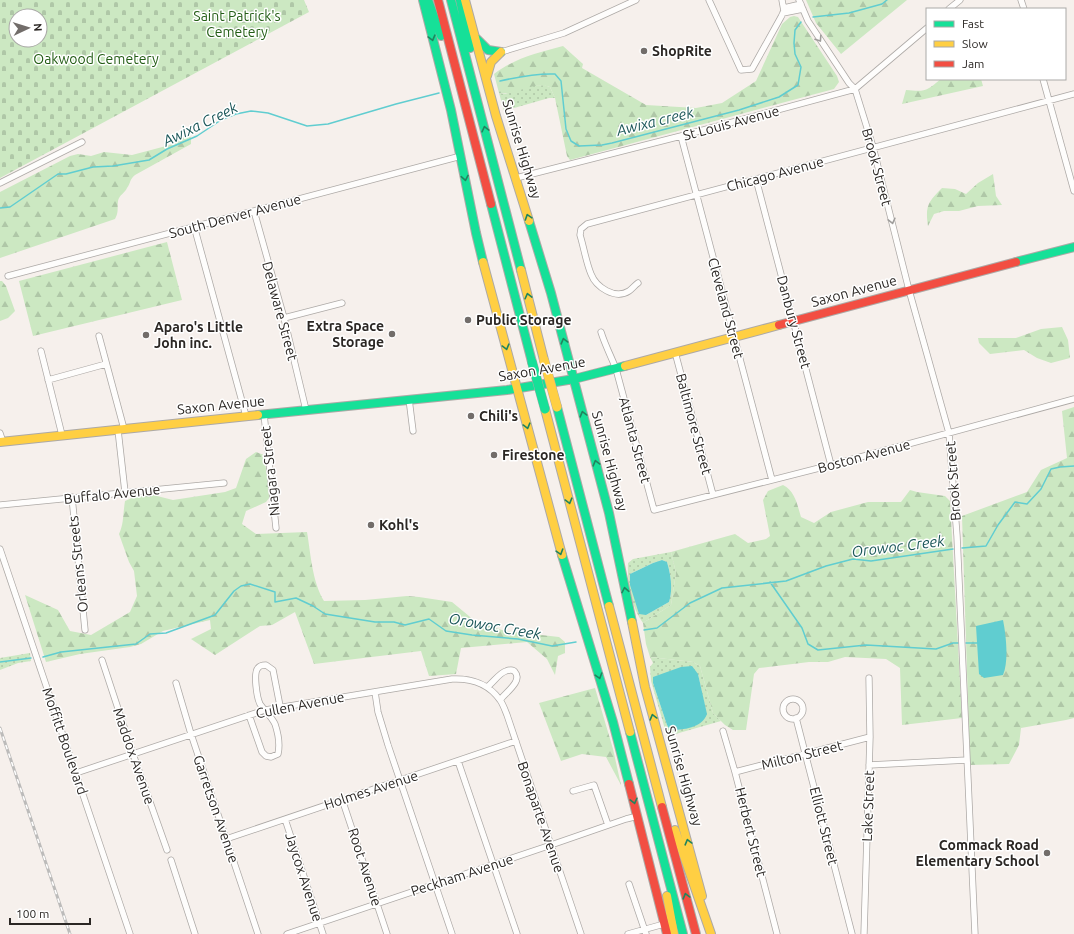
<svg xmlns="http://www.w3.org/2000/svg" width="1074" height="934" font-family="Ubuntu,sans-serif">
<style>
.grass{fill:url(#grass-dots);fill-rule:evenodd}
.forest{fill:url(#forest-firs)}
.cemetery{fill:url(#cemetery-stones);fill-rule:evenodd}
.water{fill:#60cdd0}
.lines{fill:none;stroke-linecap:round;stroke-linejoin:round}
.stream{stroke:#60cdd0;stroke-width:1.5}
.street-casing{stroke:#ada9a6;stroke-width:7}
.fast-casing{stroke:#ada9a6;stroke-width:10}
.slow-casing{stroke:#ada9a6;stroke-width:10}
.jam-casing{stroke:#ada9a6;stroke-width:10}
.street{stroke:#fefdfc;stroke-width:5.5}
.fast{stroke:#16e098;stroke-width:8}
.slow{stroke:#ffcf43;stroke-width:8}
.jam{stroke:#f24e42;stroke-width:8}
.rail-casing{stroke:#bcbbba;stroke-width:3}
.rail{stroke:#fff;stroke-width:1.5;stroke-dasharray:4.5;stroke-linecap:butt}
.fast-bridge-casing{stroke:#ada9a6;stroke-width:10;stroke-linecap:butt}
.slow-bridge-casing{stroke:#ada9a6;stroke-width:10;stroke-linecap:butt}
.fast-bridge{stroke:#16e098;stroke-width:9}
.slow-bridge{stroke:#ffcf43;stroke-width:9}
.oneway{stroke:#20845e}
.oneway2{stroke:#9f9d9b}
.poi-dot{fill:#726d6a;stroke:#fff;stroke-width:1.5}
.labels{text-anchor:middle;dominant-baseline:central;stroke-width:3;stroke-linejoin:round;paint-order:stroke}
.park-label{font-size:14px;fill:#235d15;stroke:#fff}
.poi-label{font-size:14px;font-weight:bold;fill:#2b2724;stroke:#fff;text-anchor:start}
.street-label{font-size:14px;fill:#2b2724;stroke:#fff}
.water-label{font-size:15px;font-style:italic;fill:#1a5658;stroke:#fff}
</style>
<defs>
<pattern id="grass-dots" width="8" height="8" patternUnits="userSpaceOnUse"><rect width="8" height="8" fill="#cce8c2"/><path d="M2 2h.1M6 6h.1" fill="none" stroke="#afc7a7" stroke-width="1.8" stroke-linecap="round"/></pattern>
<pattern id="forest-firs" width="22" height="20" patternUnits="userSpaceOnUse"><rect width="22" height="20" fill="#cce8c2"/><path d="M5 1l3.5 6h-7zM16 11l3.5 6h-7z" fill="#afc7a7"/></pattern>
<pattern id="cemetery-stones" width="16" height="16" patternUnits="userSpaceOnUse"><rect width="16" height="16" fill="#cce8c2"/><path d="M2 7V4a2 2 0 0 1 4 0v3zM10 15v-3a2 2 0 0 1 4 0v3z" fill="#afc7a7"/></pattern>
</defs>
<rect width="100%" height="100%" fill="#f6f0ec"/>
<path class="grass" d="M544,85L550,87L555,98H549L504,111L499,93L505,94L529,86Z
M671,552L676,573L671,605L643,623C631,607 627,582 628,563L633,559ZM662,560L667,562C671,575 673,590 669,602L646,615L630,574L653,563Z
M30,653L31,661L18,663L0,670V658Z
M650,657L693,662L700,666L713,713L721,721L672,735L667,736L651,681L650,667L653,663ZM698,674L706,712C692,727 692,729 670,730L667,725L653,683V677Z"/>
<path class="forest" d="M806,0H907L841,54L816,23Z
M794,16L798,17L837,76L839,82L834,89L570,160L567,156L555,98L550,87C531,81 517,96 499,93L494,74C515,58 537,53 563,46L583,64L582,68L646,105L696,108L722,103L756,81L782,24L790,17Z
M941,79H981L983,86L902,104L906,90C926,92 926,91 941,79Z
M185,136L191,137V144L135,175C129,180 131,183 127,188C125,193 119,195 118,201C117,208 119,212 115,219L0,258V192L70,156L78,154L91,156L104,152L132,155L170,145Z
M993,174L996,196L1002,205L978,206L959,211H944L934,214L928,226C925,206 928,202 942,188L955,189L966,194L978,183Z
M167,242L182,300L33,336L19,281Z
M0,281H2L6,286L15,311L8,318L0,321Z
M1062,327L1068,340L1070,358L1051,363L1037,358L1024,350L990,354L979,343L978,338H1016L1041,329Z
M1074,407V718L1066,720L1021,728L1019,745L1009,764L970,765L962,516L1027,492L1041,470L1067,458L1062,411Z
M256,452L264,455L270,497L266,502L246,511L242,524L256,534L307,532C311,555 312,581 324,601L365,600L407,596L419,597L452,602L475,621L505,631L559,637L565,642V653L558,656L555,675L547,659L527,642L461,648L456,674L429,676L421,651L314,664L295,612L272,625L260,626L215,655L191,639L211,629L210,620L163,631L141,644L130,647L80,654L46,662L25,595L58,610L70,631L91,635L130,612L137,596L134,571L129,562L119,534C124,524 123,512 125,501L134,497L153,495L173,500L225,492L236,488L246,459Z
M783,485C795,491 797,504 801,517L814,523L831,512L868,502H901L910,490L917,492L945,496L950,501L962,718L902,725L900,668L886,659L845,657L828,662H809L759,668L754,674L746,730H733L725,725L713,713L700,666L693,662L650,657L646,644L643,623L671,605L676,573L671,552L735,534L748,543L766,539L770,536L763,500L768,491Z
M595,688L613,749L621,785L606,757L582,754L561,761L539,703Z"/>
<path class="cemetery" d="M0,0H304L309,12L0,178ZM16,16H40V40H16Z"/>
<path class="water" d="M662,560L667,562C671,575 673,590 669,602L646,615L639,614L630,585V574L653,563Z
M1003,620C1006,635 1009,661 1003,675L984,678L979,674L976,626Z
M692,666L698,674L707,714C702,728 683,730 670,730L667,725L653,683V677L681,667Z"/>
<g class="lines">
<path class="stream" d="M813,17L849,13L882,4L887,0
M500,81C518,77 537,73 555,74L561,81L566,129L571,141L579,146L602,145L612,143L739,110L779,97L798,85L801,67L795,54L794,43L795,30L801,22
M0,208L10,207L58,174H66L93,167L113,166L149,160L167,149L197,136L221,120L236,114L251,111L268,113L307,126L328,124L396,104L439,93
M962,548L986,546L998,525L1015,502L1027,504L1041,489L1051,469L1060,467L1074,466
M770,582L802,628L808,644L818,650L866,645L936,649L953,643H958
M644,630L657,628L690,603L722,588L786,581L826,566L853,559L871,561L953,549
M966,643H977
M43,657L61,652L136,644L150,634L166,633L215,615L234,591L241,586L250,584L275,592V602L296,598L313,606L325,614L375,622H394L405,625L429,619L446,631L472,635L518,639L552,646L576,642
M0,662L31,658"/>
<g class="street-casing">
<path id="street" d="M709,0L741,70L752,69L781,17L784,11L782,0
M799,0L808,21L849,83L855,89L873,147L909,290L949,433L957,536L975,934
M1021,0L1024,9
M784,8L801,4
M949,9L960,0
M783,13L803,9
M501,52L564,33L636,0
M1043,79L1074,191
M681,136L772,480
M516,178L681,136L855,89L927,28
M756,179L831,465
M0,183L82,142
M254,211L284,318L306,410
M194,226L246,416
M8,276L461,156
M638,283C635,285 632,289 629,291C615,300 596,287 591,274C586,262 584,248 580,235L581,229L587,224L1074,94
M284,318L342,303
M601,332C605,345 611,356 616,369L654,510L831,465L1074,399
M99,336L124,429
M41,351L62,435
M675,352L713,495
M48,380L106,364
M409,399L413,431
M264,414L276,528
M118,430L125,492
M0,433L3,442
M72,497L85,630
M0,505L224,483
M0,549L130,934
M102,660L133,754L167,850
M176,683L191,734L258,934
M487,687C493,683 499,673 506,671C509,670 513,669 515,672C523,681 505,693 500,700
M375,692L378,712L388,745L452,934
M783 709a10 10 0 1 1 20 0a10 10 0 1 1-20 0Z
M249,715L262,752L266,756L271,757L278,754C280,745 278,733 275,724C271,716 265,711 260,704C257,698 253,673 258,668C260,665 263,665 266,665L273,670L280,706
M796,718L852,934
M723,731L735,772L777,934
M458,761L517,934
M869,765L967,760
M735,772L870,737
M76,773L265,710L452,679C471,678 489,684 500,700C503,704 505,710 507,715L581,934
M573,791L594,785L608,825
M342,799L387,934
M285,819L323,934
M226,839L516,741
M171,860L195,934
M629,884L646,934
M287,934L551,845L626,819L638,816
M628,934L664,924
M864,934L870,737L869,678"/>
</g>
<g class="fast-casing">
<path id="fast" d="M423,0L451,110L476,233L483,262
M428,0L441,36
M451,0L521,270
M460,0L470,48
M477,39L488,50L501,52
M491,204L532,362
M529,221L551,293L609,513L632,622
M1016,262L1074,247
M557,407L609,606
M258,415L507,390L574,379L625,366
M562,555L613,722L629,784
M630,732L683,934"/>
</g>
<g class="slow-casing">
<path id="slow" d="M465,0L496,116L529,221
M487,76L491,62L501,52
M483,262L562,555
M521,270L544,360
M625,366L779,325
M545,409L630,732
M0,442L258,415
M609,606L662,807
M632,622L645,687L702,896
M675,830L711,934
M667,896L674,934"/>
</g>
<g class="jam-casing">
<path id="jam" d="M438,0L491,204
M779,325L1016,262
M629,784L667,934
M662,807L696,934"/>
</g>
<use href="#street" class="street"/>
<use href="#fast" class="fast"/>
<use href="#slow" class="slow"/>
<use href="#jam" class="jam"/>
<g class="rail-casing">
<path id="rail" d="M0,728L70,934"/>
</g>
<use href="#rail" class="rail"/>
<g class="fast-bridge-casing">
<path id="fast-bridge" d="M532,362L545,409"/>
</g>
<g class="slow-bridge-casing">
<path id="slow-bridge" d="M544,360L557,407"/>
</g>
<use href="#fast-bridge" class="fast-bridge"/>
<use href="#slow-bridge" class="slow-bridge"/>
</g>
<defs><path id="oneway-chevron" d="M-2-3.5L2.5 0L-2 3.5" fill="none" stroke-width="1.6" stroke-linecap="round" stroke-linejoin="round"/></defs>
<g class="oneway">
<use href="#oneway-chevron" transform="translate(432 38) rotate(75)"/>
<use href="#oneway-chevron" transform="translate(485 129) rotate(-104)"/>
<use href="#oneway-chevron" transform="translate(465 178) rotate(79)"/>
<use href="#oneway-chevron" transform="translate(528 217) rotate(-108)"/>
<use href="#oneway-chevron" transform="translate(528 296) rotate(-104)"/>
<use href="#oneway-chevron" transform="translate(564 341) rotate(-105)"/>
<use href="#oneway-chevron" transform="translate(506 347) rotate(75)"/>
<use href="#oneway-chevron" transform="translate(583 414) rotate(-105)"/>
<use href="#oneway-chevron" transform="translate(527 426) rotate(75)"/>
<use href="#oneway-chevron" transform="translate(596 463) rotate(-105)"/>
<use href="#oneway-chevron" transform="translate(569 501) rotate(75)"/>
<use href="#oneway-chevron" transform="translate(560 552) rotate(73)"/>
<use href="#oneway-chevron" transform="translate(625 590) rotate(-101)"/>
<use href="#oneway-chevron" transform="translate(599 676) rotate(73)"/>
<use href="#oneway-chevron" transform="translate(653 717) rotate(-105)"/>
<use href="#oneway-chevron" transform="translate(634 801) rotate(76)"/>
<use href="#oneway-chevron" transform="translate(688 842) rotate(-105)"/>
<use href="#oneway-chevron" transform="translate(686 896) rotate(-105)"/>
</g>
<g class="oneway2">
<use href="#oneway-chevron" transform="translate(819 39) rotate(57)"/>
<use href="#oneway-chevron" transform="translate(892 221) rotate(76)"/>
</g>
<g class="poi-dot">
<circle cx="644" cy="51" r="4"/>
<circle cx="468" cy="320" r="4"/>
<circle cx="392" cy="334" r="4"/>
<circle cx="146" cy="335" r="4"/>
<circle cx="471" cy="416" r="4"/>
<circle cx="494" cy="455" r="4"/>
<circle cx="371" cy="525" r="4"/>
<circle cx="1047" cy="853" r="4"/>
</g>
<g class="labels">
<g class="park-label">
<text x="237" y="16">Saint Patrick's<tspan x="237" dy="16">Cemetery</tspan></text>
<text x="96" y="59">Oakwood Cemetery</text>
</g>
<g class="poi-label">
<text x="652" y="51">ShopRite</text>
<text x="476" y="320">Public Storage</text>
<text x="384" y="326" text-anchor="end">Extra Space<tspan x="384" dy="16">Storage</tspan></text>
<text x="154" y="327">Aparo's Little<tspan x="154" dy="16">John inc.</tspan></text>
<text x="479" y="416">Chili's</text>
<text x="502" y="455">Firestone</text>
<text x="379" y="525">Kohl's</text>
<text x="1039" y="845" text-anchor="end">Commack Road<tspan x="1039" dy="16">Elementary School</tspan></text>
</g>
<g class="street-label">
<text transform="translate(731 123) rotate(-15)">St Louis Avenue</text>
<text transform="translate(522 149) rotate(73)">Sunrise Highway</text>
<text transform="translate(877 167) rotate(75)">Brook Street</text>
<text transform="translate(775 174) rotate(-15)">Chicago Avenue</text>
<text transform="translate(235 216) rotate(-15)">South Denver Avenue</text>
<text transform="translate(854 291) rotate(-15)">Saxon Avenue</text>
<text transform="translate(726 308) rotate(75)">Cleveland Street</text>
<text transform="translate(280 311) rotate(75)">Delaware Street</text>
<text transform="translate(794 322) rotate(75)">Danbury Street</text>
<text transform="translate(542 369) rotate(-10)">Saxon Avenue</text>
<text transform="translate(221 405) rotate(-6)">Saxon Avenue</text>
<text transform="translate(694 424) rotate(75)">Baltimore Street</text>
<text transform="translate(635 440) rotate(75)">Atlanta Street</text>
<text transform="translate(864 456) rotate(-15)">Boston Avenue</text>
<text transform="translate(610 461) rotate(75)">Sunrise Highway</text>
<text transform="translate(270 471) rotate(-96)">Niagara Street</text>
<text transform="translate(953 481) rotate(-94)">Brook Street</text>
<text transform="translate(112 494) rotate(-6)">Buffalo Avenue</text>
<text transform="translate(78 564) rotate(-96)">Orleans Streets</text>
<text transform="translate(300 705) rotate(-11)">Cullen Avenue</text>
<text transform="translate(65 741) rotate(71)">Moffitt Boulevard</text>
<text transform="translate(802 755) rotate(-14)">Milton Street</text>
<text transform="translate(134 756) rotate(71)">Maddox Avenue</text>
<text transform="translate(684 776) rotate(74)">Sunrise Highway</text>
<text transform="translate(371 790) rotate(-18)">Holmes Avenue</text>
<text transform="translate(868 806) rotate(-88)">Lake Street</text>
<text transform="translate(216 809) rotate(71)">Garretson Avenue</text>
<text transform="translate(541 817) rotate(71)">Bonaparte Avenue</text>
<text transform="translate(824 826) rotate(76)">Elliott Street</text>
<text transform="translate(751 832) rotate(76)">Herbert Street</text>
<text transform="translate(365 867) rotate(72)">Root Avenue</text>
<text transform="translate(462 875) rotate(-18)">Peckham Avenue</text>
<text transform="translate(304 877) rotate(72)">Jaycox Avenue</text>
</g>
<g class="water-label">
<text transform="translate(655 121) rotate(-14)">Awixa creek</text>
<text transform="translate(200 124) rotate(-26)">Awixa Creek</text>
<text transform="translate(898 546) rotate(-7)">Orowoc Creek</text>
<text transform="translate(495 626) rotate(10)">Orowoc Creek</text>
</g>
</g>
<rect x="926" y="8" width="140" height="72" fill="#ffffff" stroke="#aaa9a7"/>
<rect x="934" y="21" width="20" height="6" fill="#16e098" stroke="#aaa9a7"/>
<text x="962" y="28" font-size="12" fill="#2b2724">Fast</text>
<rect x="934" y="41" width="20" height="6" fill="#ffcf43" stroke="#aaa9a7"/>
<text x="962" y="48" font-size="12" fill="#2b2724">Slow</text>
<rect x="934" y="61" width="20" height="6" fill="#f24e42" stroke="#aaa9a7"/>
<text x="962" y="68" font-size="12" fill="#2b2724">Jam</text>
<g transform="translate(28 28) rotate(86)"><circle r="19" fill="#ffffff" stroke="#aaa9a7"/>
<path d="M0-3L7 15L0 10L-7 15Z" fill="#726d6a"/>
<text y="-6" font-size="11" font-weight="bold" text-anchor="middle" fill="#2b2724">N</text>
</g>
<path d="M10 918v6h80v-6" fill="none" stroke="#2b2724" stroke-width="2"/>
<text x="16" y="918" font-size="12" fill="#2b2724" stroke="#ffffff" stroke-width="3" paint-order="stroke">100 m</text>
</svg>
